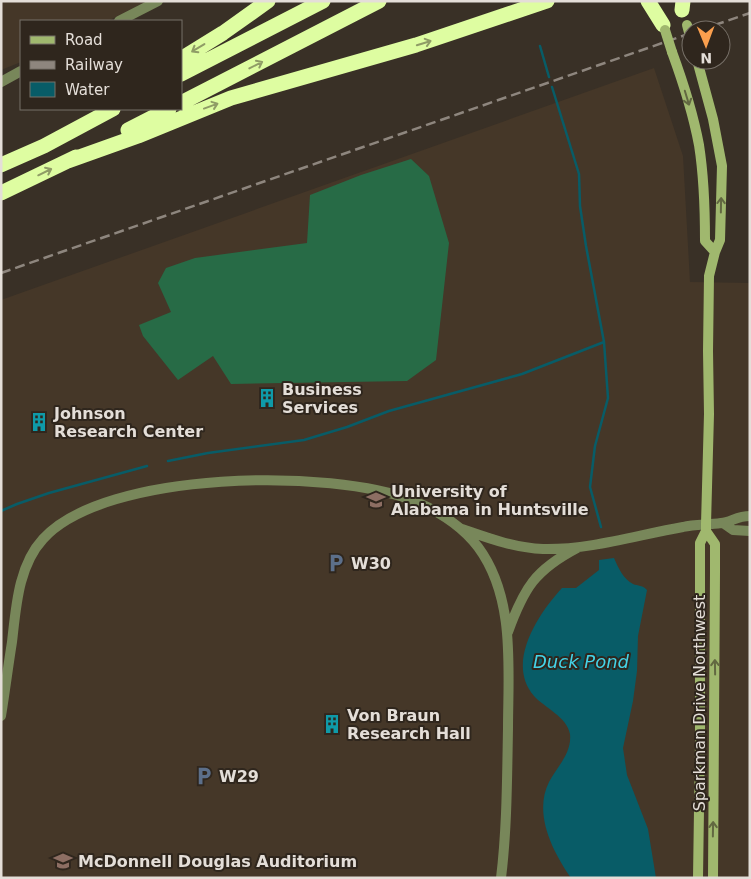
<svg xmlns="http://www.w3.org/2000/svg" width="751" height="879" font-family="'DejaVu Sans',sans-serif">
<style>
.built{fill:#453728}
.forest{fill:#276b46}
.water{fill:#085c67}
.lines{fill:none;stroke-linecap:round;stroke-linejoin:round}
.stream{stroke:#085c67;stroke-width:2.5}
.minor{stroke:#78875a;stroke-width:10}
.secondary{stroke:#a0b86e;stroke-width:10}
.motorway{stroke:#defda1;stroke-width:15}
.rail{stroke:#8e867e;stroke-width:2.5;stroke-dasharray:10 5;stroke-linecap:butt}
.secondary-bridge{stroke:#a0b86e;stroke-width:10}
.oneway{stroke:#8f9c66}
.oneway2{stroke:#626841}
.labels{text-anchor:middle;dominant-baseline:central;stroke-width:4;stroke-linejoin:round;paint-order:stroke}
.poi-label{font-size:16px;font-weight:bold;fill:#e4ded8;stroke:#2f261d;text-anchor:start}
.street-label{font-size:16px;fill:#e4ded8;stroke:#2f261d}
.water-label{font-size:18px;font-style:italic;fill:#44d3e7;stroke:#2f261d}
</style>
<rect width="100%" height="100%" fill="#393026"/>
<path class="built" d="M1,1H147L108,21H21V62L1,70Z
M654,68L683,156L690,282L750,283V878H1V300Z"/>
<path class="forest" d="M411,159L429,176L449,243L436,360L407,381L231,384L213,356L178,380L143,336L139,325L171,312L158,283L166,268L195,258L307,243L310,195L361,175Z"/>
<path class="water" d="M614,558C618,567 623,579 633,584C638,586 643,585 647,590L638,636L637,671L633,701L623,748L627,775L648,829L656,878H571C553,852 533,814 549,782C557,767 572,753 570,734C567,717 545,708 534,696C505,663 539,613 562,588H576L599,570V560Z"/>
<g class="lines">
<path class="stream" d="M540,46L549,77
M552,87L579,174L580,206L586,246L604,342L608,398L595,446L590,487L601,527
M168,461L208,453L304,440L347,427L389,411L522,374L604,342
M1,511L17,504L49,493L147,466"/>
<path class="minor" d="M119,21L158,1
M1,82L21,71
M723,523L733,530L750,531
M462,529C488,538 515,548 543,549C590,550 637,535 683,527C695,524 708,525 721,523C731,522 737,516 750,516
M508,632C524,588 535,570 577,548
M1,716C5,691 8,667 12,642C16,608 18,566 43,539C105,470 333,468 414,501C438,511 462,526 478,547C516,598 508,670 508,729C507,779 507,829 501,878"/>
<path class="secondary" d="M672,52C683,82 693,113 699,145C704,177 705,209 705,241L715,252
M697,60L713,119L722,166L720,240L715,252L709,276L708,351L709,414L706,524V531L700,543V742L698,878
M706,531L715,544V572L713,878"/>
<path class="motorway" d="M648,1L663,25
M682,10L683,1
M181,59L223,33L268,1
M181,74L323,1
M181,103L379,1
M128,130L169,109
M68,161L138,136L231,98L416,45L547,1
M1,165L44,146L113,109
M1,193L76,157"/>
<path class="rail" d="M700,30L750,13
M1,273L691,33"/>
<path class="secondary-bridge" d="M687,25L691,40
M665,30L672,52"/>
</g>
<defs><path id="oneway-shaft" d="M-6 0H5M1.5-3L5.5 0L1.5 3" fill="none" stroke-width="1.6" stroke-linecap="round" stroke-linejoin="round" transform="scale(1.25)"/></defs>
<g class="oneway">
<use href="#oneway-shaft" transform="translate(424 43) rotate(-17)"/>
<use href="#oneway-shaft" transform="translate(198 48) rotate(149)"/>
<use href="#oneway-shaft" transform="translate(256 65) rotate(-27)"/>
<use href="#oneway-shaft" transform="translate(211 106) rotate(-20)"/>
<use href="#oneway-shaft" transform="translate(45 172) rotate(-26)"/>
</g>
<g class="oneway2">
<use href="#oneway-shaft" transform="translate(687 98) rotate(73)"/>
<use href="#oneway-shaft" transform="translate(721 205) rotate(-89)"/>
<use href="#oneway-shaft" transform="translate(715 667) rotate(-91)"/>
<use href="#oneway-shaft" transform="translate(713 829) rotate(-89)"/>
</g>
<defs>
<g id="building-bare" transform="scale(1.5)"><path d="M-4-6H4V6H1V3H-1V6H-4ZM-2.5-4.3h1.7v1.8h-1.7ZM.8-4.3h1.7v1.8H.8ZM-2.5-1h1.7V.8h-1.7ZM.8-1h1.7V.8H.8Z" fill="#0f9aa8" stroke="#2f261d" stroke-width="2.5" paint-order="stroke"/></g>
<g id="university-bare" transform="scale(1.5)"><path d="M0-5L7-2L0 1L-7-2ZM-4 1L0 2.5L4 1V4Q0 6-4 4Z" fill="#8d6e63" stroke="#2f261d" stroke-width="2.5" paint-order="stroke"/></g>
<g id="parking-bare" transform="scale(1.5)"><path d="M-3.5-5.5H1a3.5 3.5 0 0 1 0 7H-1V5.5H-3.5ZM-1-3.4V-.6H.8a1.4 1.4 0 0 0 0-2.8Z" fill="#5c6f8a" stroke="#2f261d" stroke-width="2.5" paint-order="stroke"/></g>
</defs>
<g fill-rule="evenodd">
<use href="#building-bare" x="267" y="398"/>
<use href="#building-bare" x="39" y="422"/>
<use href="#university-bare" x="376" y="500"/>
<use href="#parking-bare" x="336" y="563"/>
<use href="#building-bare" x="332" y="724"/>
<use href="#parking-bare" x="204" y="776"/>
<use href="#university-bare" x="63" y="861"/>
</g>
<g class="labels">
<g class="poi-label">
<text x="282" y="389">Business<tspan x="282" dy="18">Services</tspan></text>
<text x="54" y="413">Johnson<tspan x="54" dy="18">Research Center</tspan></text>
<text x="391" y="491">University of<tspan x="391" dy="18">Alabama in Huntsville</tspan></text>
<text x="351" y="563">W30</text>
<text x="347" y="715">Von Braun<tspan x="347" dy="18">Research Hall</tspan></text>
<text x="219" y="776">W29</text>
<text x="78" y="861">McDonnell Douglas Auditorium</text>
</g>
<g class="street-label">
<text transform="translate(699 703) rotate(-90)">Sparkman Drive Northwest</text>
</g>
<g class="water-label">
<text x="581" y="661">Duck Pond</text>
</g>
</g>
<rect width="751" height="879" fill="none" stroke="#e4ded8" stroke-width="5"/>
<rect x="20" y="20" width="162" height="90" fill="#2f261d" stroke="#777068"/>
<rect x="30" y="36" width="25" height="8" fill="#a0b86e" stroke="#777068"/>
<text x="65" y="45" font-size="15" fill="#e4ded8">Road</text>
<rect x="30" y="61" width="25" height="8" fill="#8e867e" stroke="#777068"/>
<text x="65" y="70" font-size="15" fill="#e4ded8">Railway</text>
<rect x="30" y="82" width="25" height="15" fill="#085c67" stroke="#777068"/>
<text x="65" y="95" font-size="15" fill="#e4ded8">Water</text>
<g transform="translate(706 45) rotate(179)"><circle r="24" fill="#2f261d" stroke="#777068"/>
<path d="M0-4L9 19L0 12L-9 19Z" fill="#fa9f4e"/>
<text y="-8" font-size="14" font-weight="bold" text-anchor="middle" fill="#e4ded8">N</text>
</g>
</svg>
